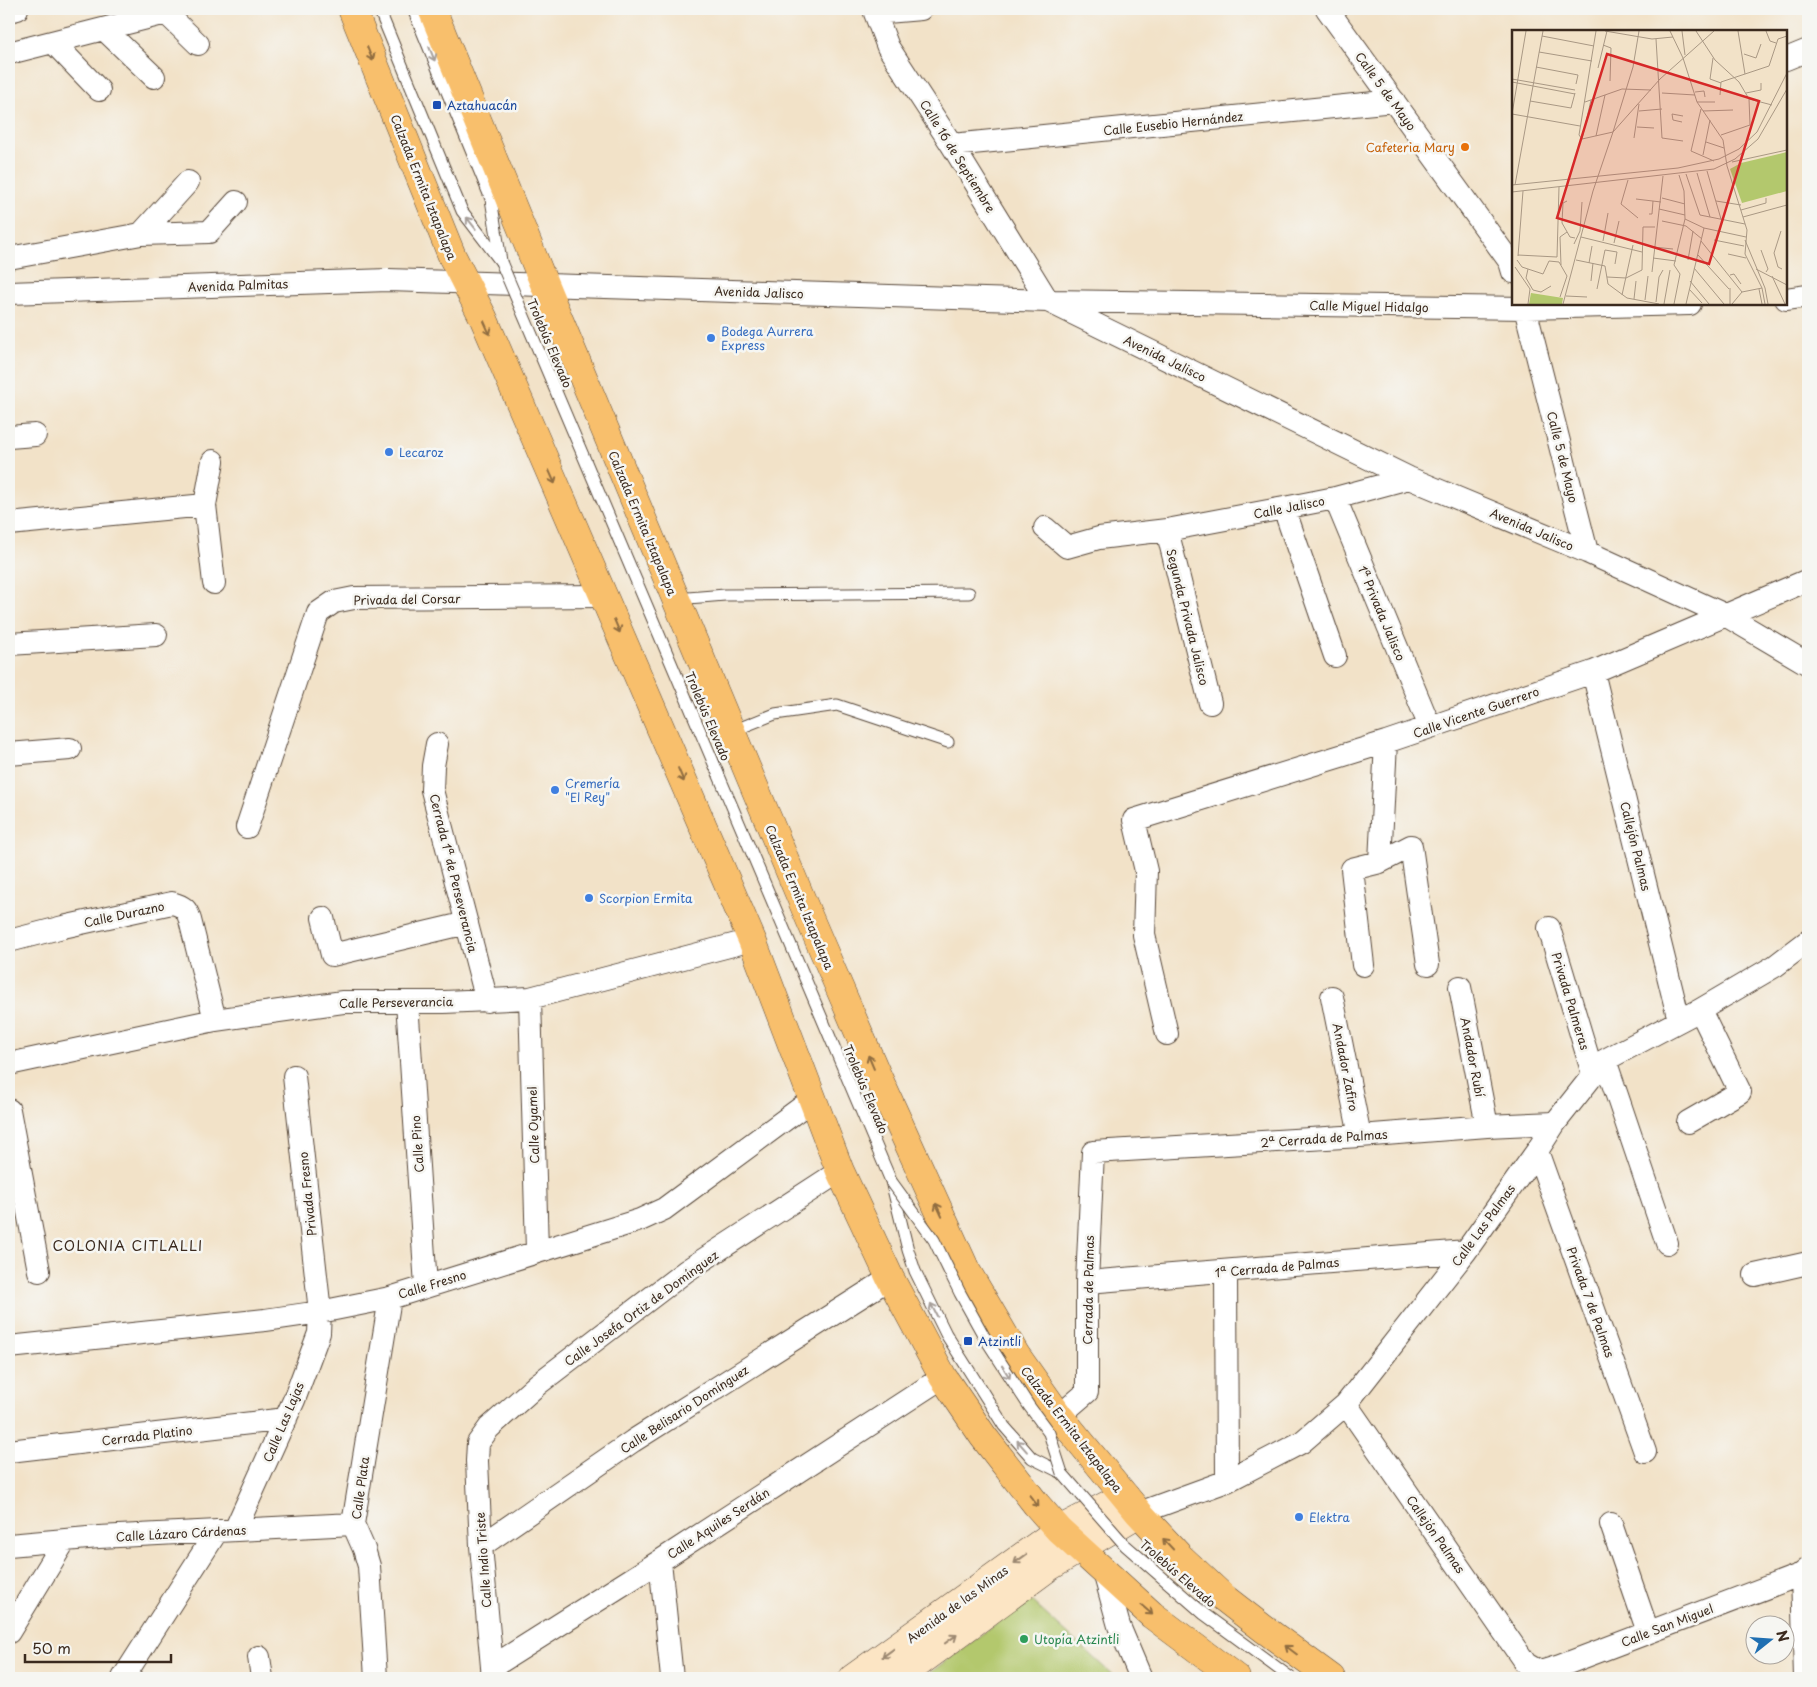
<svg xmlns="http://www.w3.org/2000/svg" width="1817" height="1687" font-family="'Playpen Sans',sans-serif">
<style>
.park{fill:#b3c86d;stroke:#777946}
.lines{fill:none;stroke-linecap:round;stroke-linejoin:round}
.lane-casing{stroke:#564638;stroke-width:13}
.street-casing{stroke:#564638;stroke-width:24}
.secondary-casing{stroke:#564638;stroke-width:29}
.primary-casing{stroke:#564638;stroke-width:29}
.lane{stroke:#fff;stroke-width:11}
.street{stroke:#fff;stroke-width:22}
.secondary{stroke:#fce5c4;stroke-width:28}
.primary{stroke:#f8bf6c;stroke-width:28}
.lane-bridge-casing{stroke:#564638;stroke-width:13;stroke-linecap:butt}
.lane-bridge{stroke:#fff;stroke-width:11}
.oneway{stroke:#906d41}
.oneway2{stroke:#a79f9a}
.oneway3{stroke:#9c8871}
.transit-dot{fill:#1a4fb4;stroke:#f6f6f2;stroke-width:2}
.food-dot{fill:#e8710a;stroke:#f6f6f2;stroke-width:2}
.shop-dot{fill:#3f7fe0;stroke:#f6f6f2;stroke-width:2}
.leisure-dot{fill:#2e9e5b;stroke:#f6f6f2;stroke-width:2}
.labels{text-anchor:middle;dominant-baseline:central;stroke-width:5;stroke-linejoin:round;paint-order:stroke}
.street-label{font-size:12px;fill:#3b2a1e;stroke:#f6f6f2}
.transit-label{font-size:12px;fill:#164399;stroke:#f6f6f2;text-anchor:start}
.food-label{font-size:12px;fill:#c56008;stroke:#f6f6f2;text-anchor:end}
.shop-label{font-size:12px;fill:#366cbe;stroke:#f6f6f2;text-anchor:start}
.leisure-label{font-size:12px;fill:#27864d;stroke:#f6f6f2;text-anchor:start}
.neighbourhood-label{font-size:14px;letter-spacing:1px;fill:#3b2a1e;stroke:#f6f6f2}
.inset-road{fill:none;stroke:#a99884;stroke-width:1}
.view{fill:#d62828;fill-opacity:0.15;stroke:#d62828;stroke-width:2.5}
.inset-edge{fill:none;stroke:#3b2a1e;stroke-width:2.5}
</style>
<rect width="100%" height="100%" fill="#f6f6f2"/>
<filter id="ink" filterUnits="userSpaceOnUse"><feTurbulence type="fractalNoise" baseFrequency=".02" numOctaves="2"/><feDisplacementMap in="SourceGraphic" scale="10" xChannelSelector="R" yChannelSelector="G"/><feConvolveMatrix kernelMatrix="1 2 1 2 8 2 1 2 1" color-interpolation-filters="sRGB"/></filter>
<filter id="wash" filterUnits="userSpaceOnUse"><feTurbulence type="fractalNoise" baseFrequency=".0096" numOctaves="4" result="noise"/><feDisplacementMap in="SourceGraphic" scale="20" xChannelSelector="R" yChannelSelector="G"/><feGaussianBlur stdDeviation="1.12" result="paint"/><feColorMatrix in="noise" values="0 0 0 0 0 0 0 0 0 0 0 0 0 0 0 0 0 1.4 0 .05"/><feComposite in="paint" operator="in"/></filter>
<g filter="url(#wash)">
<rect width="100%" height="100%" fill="#f2e2c8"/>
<path class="park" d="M1029,1599L1116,1678H923Z"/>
</g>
<g filter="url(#ink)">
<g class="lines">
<g class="lane-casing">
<path id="lane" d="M379,9L462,211L501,262
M413,9L491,199L501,261
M676,599L725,595L969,593
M730,732L775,714L837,705L948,742
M891,1181L908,1250L915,1271L946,1334L1004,1426L1032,1458L1062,1473"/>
</g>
<g class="street-casing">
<path id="street" d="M875,9V13L888,47L952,145L1048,301L1526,308L1690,304
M1327,9L1510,262L1513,272
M9,11L17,9
M875,13L921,9
M104,29L154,77
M53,42L99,90
M9,53L166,13L198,44
M1786,59L1808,50
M952,145L1394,101
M141,234L188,182
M9,258L141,234L209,232L236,202
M9,293L388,280L1048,301L1409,478L1587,552L1725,615L1808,664
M1786,299L1808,296
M1524,304L1587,552
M9,437L35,435
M213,461L205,505L214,583
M1335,498L1430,727
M1284,508L1335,656
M9,524L205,505
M1045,528L1067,547L1099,538L1167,530L1284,508L1335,498L1409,478
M1167,530L1210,703
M9,644L156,635
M1593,672L1679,1020
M437,744L433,766L432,790L487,1001
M9,754L70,749
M247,827L318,613L334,602L354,598L605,596
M1380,862L1386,742
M323,918L332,955L467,923
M1549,928L1593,1074
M9,941L63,927L172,903C183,906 187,909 190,920L215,1020
M1363,965L1352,869L1380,862L1411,846L1428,964
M1460,987L1487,1126
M1332,997L1360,1136
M530,998L537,1251
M407,1002L426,1286
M1167,1034L1144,935L1146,871L1134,820L1386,742L1593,672L1808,580
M1605,1060L1667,1243
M9,1064L215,1020L343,1002H444L530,998L752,940
M9,1110L39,1271
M1688,1122L1740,1092L1700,1010
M1537,1151L1645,1452
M1226,1272L1227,1481
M1755,1275L1808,1263
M1087,1282L1466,1251
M9,1347L265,1320L320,1312L390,1298L640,1220L664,1209L813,1099
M1346,1404L1526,1664L1540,1672L1560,1666L1802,1574L1808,1569
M1059,1416L1087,1392V1282L1093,1152L1360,1136L1487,1126L1555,1123
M9,1451L286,1419
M1139,1513L1227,1481L1302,1442L1346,1404L1466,1251L1537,1151L1555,1123L1605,1060L1700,1010L1775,966L1808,941
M1611,1524L1648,1632
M235,1530L294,1400L319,1333L320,1312L294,1076
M9,1545L99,1537L353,1524
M481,1546L633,1441L890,1278
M660,1561L672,1678
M1104,1572L1119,1626L1141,1678
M1802,1574L1805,1678
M9,1632L65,1540
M259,1657L262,1678
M492,1667L660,1561L943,1377
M123,1678L217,1531
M376,1678L369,1566L364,1549L353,1524L390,1298
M493,1678L481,1546L477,1461L478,1443L489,1428L538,1384L686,1271L840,1171"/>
</g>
<g class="secondary-casing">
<path id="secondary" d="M853,1678L1059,1530L1125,1496
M898,1678L1049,1567L1139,1513"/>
</g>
<g class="primary-casing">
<path id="primary" d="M352,9L452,256L483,317L752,940L840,1171L890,1278L943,1377L983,1436L1036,1504L1059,1530L1152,1615L1236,1678
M432,9L545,286L808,915L877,1075L966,1270L1016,1355L1059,1416L1139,1513L1179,1556L1224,1598L1264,1629L1331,1678"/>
</g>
<use href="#lane" class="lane"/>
<use href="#street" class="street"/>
<use href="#secondary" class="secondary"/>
<use href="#primary" class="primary"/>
<g class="lane-bridge-casing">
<path id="lane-bridge" d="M501,262L891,1181L934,1240L960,1293L985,1338L1029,1406L1049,1433L1062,1473L1125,1545L1204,1614L1291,1678"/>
</g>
<use href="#lane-bridge" class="lane-bridge"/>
</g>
<defs><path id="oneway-shaft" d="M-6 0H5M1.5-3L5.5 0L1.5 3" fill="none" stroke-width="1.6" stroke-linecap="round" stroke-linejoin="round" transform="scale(1.25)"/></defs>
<g class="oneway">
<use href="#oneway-shaft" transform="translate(370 54) rotate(68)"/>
<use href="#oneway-shaft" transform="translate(487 328) rotate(66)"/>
<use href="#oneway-shaft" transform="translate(552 477) rotate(66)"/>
<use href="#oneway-shaft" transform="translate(617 626) rotate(67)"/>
<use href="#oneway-shaft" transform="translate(681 775) rotate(67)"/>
<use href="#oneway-shaft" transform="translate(871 1062) rotate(-113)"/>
<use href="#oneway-shaft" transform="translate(939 1210) rotate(-115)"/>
<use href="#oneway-shaft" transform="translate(1034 1501) rotate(51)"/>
<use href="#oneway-shaft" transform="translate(1168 1544) rotate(-133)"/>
<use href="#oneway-shaft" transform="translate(1147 1610) rotate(41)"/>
<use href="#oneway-shaft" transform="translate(1291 1650) rotate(-143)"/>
</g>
<g class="oneway2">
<use href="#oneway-shaft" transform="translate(432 54) rotate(68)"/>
<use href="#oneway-shaft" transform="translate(471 223) rotate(-128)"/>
<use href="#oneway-shaft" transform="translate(934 1310) rotate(-117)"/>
<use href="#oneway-shaft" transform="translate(1006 1372) rotate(58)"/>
<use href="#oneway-shaft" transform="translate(1022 1446) rotate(-131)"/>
</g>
<g class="oneway3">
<use href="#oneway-shaft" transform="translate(1020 1559) rotate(144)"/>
<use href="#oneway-shaft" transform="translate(951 1639) rotate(-36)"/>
<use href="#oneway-shaft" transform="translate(888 1653) rotate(144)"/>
</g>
</g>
<g class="transit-dot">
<rect x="432" y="100" width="10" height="10" rx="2.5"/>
<rect x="963" y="1336" width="10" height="10" rx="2.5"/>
</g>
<circle class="food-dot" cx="1465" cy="147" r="5"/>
<g class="shop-dot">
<circle cx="711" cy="338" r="5"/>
<circle cx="389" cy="452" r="5"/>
<circle cx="555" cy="790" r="5"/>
<circle cx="589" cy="898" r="5"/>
<circle cx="1299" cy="1517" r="5"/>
</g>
<circle class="leisure-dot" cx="1024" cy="1639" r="5"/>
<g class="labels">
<g class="street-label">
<text transform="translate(1386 91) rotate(54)">Calle 5 de Mayo</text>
<text transform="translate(1173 123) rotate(-6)">Calle Eusebio Hernández</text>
<text transform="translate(958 156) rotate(58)">Calle 16 de Septiembre</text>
<text transform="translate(424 187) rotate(68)">Calzada Ermita Iztapalapa</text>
<text transform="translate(238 285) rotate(-2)">Avenida Palmitas</text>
<text transform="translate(759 292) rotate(2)">Avenida Jalisco</text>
<text transform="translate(1369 306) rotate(1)">Calle Miguel Hidalgo</text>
<text transform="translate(550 343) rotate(67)">Trolebús Elevado</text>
<text transform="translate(1165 358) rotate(26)">Avenida Jalisco</text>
<text transform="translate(1563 457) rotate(76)">Calle 5 de Mayo</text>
<text transform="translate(1289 507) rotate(-11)">Calle Jalisco</text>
<text transform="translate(643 523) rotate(67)">Calzada Ermita Iztapalapa</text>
<text transform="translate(1532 529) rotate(23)">Avenida Jalisco</text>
<text transform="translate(407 599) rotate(-1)">Privada del Corsar</text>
<text transform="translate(1382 613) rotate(67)">1ª Privada Jalisco</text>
<text transform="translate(1188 617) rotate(76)">Segunda Privada Jalisco</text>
<text transform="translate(1476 712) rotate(-19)">Calle Vicente Guerrero</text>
<text transform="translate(708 716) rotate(67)">Trolebús Elevado</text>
<text transform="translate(1636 846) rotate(76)">Callejón Palmas</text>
<text transform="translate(454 873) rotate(76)">Cerrada 1ª de Perseverancia</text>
<text transform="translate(800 897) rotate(67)">Calzada Ermita Iztapalapa</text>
<text transform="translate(124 914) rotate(-12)">Calle Durazno</text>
<text transform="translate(1571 1001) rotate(73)">Privada Palmeras</text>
<text transform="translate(396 1002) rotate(-1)">Calle Perseverancia</text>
<text transform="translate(1473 1057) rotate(79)">Andador Rubí</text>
<text transform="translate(1346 1067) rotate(79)">Andador Zafiro</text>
<text transform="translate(866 1089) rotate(67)">Trolebús Elevado</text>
<text transform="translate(533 1125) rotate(-92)">Calle Oyamel</text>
<text transform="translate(1324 1138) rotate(-4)">2ª Cerrada de Palmas</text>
<text transform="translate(417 1144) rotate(-94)">Calle Pino</text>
<text transform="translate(307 1194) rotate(-96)">Privada Fresno</text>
<text transform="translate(1483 1225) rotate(-54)">Calle Las Palmas</text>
<text transform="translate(1277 1267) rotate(-5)">1ª Cerrada de Palmas</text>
<text transform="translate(432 1284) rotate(-17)">Calle Fresno</text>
<text transform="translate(1088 1290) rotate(-89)">Cerrada de Palmas</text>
<text transform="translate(1591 1302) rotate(70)">Privada 7 de Palmas</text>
<text transform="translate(641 1308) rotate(-36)">Calle Josefa Ortiz de Domínguez</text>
<text transform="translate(684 1409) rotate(-33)">Calle Belisario Domínguez</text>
<text transform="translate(283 1422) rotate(-67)">Calle Las Lajas</text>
<text transform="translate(1072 1429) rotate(52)">Calzada Ermita Iztapalapa</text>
<text transform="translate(147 1435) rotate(-7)">Cerrada Platino</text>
<text transform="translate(360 1488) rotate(-82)">Calle Plata</text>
<text transform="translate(718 1523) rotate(-33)">Calle Aquiles Serdán</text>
<text transform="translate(181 1533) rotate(-3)">Calle Lázaro Cárdenas</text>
<text transform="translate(1436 1534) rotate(55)">Callejón Palmas</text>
<text transform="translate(483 1560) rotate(-94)">Calle Indio Triste</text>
<text transform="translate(1178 1573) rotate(41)">Trolebús Elevado</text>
<text transform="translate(957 1604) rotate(-36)">Avenida de las Minas</text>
<text transform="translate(1667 1625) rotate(-21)">Calle San Miguel</text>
</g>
<g class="transit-label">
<text x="447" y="105">Aztahuacán</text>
<text x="978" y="1341">Atzintli</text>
</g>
<g class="food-label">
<text x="1455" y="147">Cafeteria Mary</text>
</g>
<g class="shop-label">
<text x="721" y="331">Bodega Aurrera<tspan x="721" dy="14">Express</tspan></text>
<text x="399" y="452">Lecaroz</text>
<text x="565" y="783">Cremería<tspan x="565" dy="14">"El Rey"</tspan></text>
<text x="599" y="898">Scorpion Ermita</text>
<text x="1309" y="1517">Elektra</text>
</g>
<g class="leisure-label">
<text x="1034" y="1639">Utopía Atzintli</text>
</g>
<g class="neighbourhood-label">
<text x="128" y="1245">COLONIA CITLALLI</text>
</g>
</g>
<g transform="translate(1512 30)">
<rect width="275" height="275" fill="#f2e2c8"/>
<path d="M19,263L51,268L50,274H17Z" fill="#b3c86d"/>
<path d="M275,122V161L230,173L218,139L229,133Z" fill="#b3c86d"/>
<path class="inset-road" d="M84,1L67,105L70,109L101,102L121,37L127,1M93,1L140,9L161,7M158,1L171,28L185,72L211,110L215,136L235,200L233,224L250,258L253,274M170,1L173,25M184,1L203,30L227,52L237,69L238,95L209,105M226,1L233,44M254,1L258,11L264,13M30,6L82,16M144,9L150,108L171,111M91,15L99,18L98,51M27,22L80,31M232,24L244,28L249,14M201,28L198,49L209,53M24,37L66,45L64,54M86,38L95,1M0,49L63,60M0,52L63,64M183,62L192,61L193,67M150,63L183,65M234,63L249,60V53M208,65L209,52L257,36L266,9L275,6M237,69L260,75M18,71L59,78L63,63M73,72L110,59L139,60M185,72H203M189,79L179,121L202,131M127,81L150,79M191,81L221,80M0,84L14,1M0,84L68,96M170,92L161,90L160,84L171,86M125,97L142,98M84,106L93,65M122,108L127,74M70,109L79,70M194,112L212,118M191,125L198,90M220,132L275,120M195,141L209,189M185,143L198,187M174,144L188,185L233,194M116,150L109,174L126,188M0,155L166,138L207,129L227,119L245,102L275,43M3,155L31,1M0,162L202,139L223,129L246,109L275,59M150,168L173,174M124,169L149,172M55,171L51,173L50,193L58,207L63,208M204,171L229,175M147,179L173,185M229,180L254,173V168M137,184H140L141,171M231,187L275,175M173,189L192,198L234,207M150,191L174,196L190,209M269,201L262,223L266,237L270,239M69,207L130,222M202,210L232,216M233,210L253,258L256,274M91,211L96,183M189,211L230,262M102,213L107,191M62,214L68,201L70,172M275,216V232M141,217L161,219M249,220L256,239L254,242M216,224L234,228M6,225L45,227L47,157M186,225L217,259M6,226L11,161M141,228L164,231M5,230L10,237L31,244L37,231L47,232L55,246L48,267M64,230L93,236L96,254L115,268L147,274M176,230L181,201M77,233L80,216M49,235L48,207L55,202M3,237L18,259L16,274M182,238L212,274M16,239L14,248L21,260L29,262L39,256M244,239L275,255M140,242L151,146M218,245L222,244L229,254M260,246L273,274M95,247L114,248L130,240L131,197H143M79,251L81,233M178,251L197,274M85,259L93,220L105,222L103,234M177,259L190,273M247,259L250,274M230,262L250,258M110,265L121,215M54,266L75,267M122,269L124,251M133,270L136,246M144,272L147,247L151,240M51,274L81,161L101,102L148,49L202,1M152,274L158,240M162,274L168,244L162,235L173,189L172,161L167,145M174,274L192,198M218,274V258M220,274L230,262"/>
<path class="view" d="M95,24L247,71L197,234L45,188Z"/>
<rect width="275" height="275" class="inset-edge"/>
</g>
<rect width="1817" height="1687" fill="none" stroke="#f6f6f2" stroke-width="30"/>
<g transform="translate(1770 1640) rotate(73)"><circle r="24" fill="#f6f6f2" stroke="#aba49d"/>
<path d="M0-4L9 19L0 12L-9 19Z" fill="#1f6fb2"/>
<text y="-8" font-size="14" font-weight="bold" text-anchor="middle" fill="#3b2a1e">N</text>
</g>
<path d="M25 1654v8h146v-8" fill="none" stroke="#3b2a1e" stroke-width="2.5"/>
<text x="32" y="1654" font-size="15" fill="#3b2a1e" stroke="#f6f6f2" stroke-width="4" paint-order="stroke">50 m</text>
</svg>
